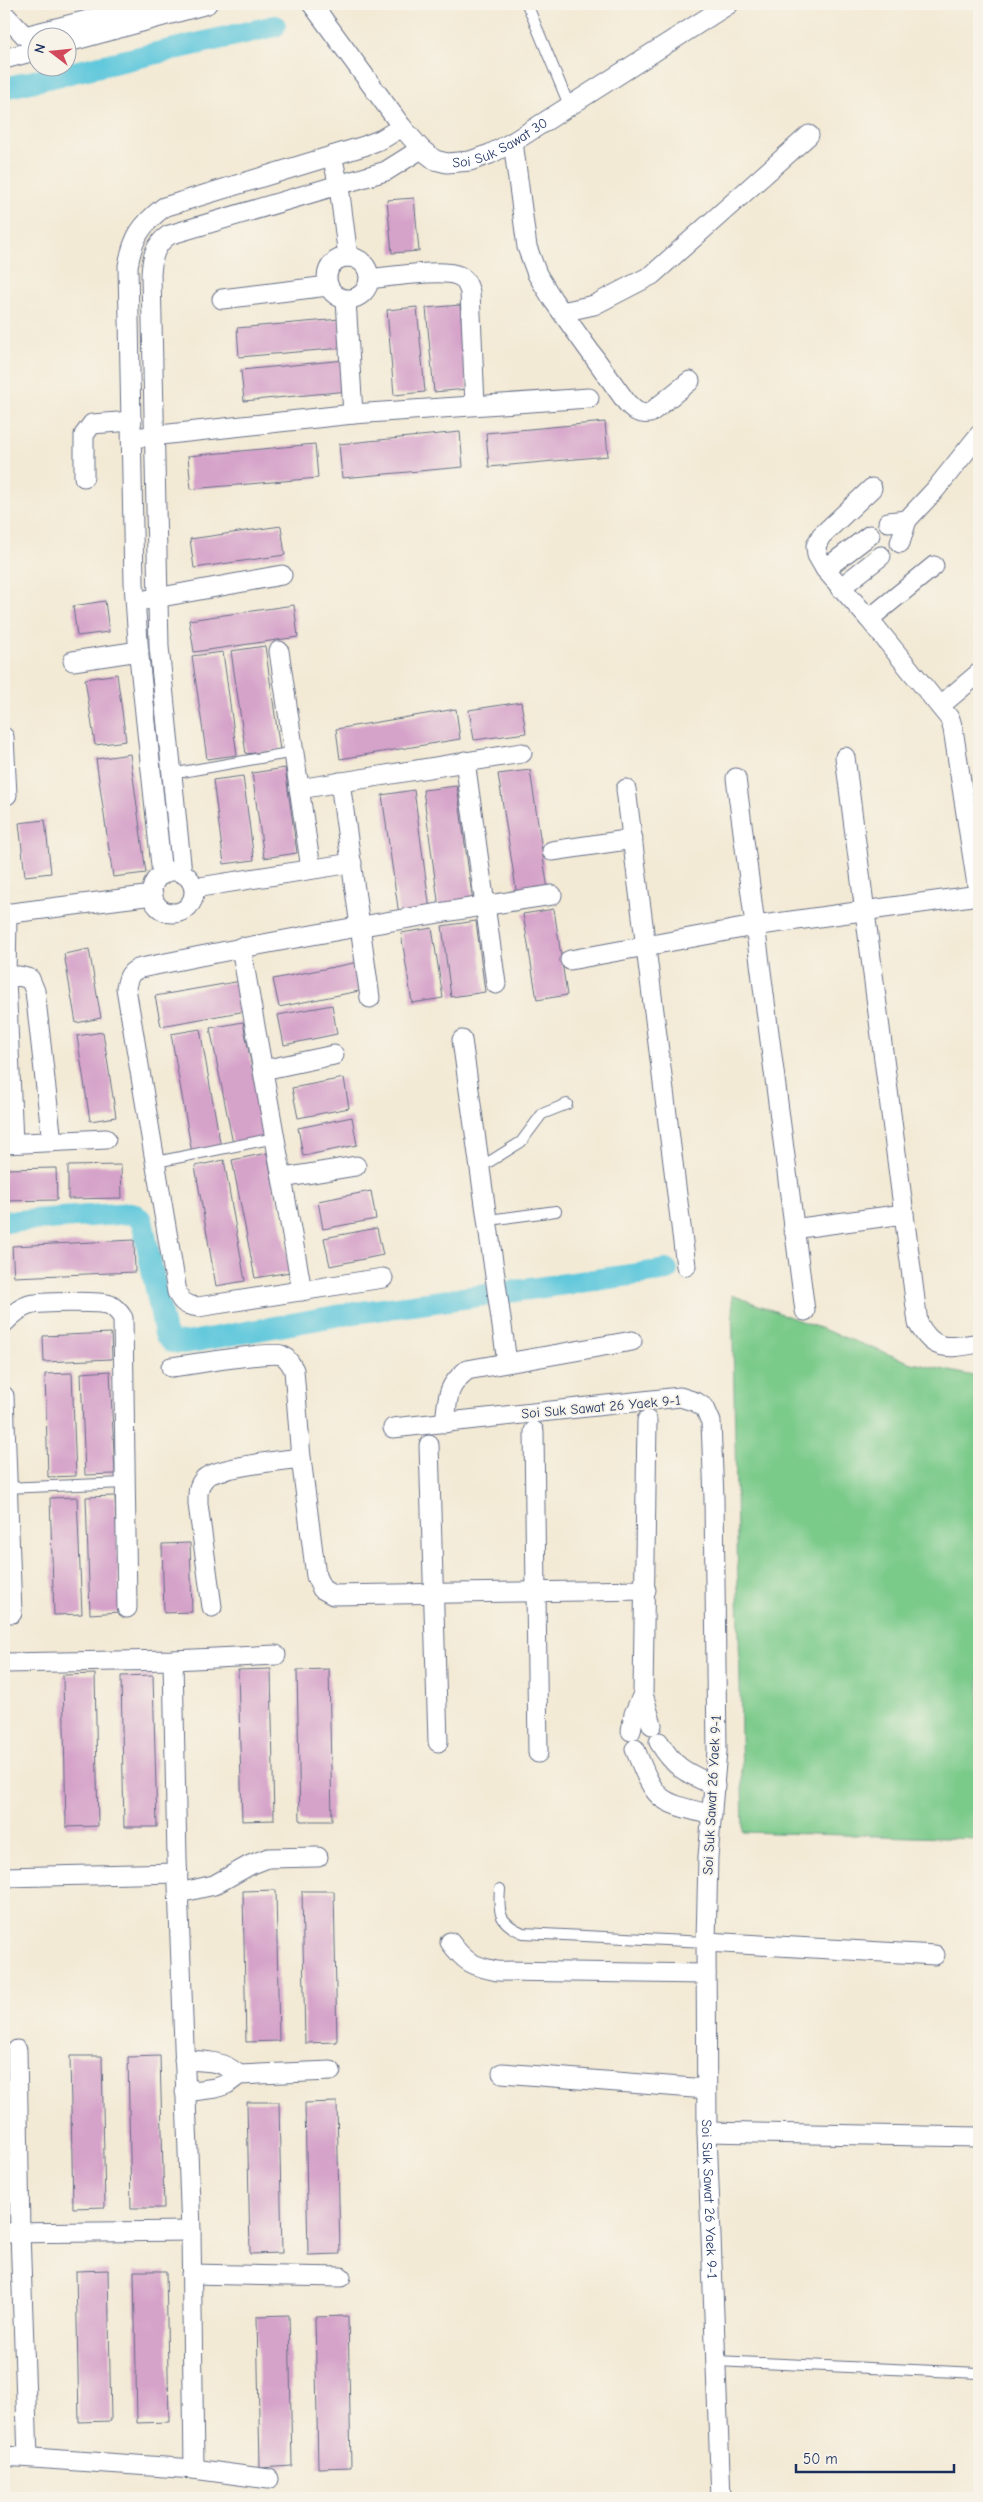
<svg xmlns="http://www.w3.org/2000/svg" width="983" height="2502" font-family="'Comic Neue',sans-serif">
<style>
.green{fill:#7aca8a;stroke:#4a7c74}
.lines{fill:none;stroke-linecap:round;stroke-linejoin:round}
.canal{stroke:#60c8dc;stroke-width:22}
.building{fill:#d5a2c9}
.service-casing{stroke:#677088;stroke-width:12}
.minor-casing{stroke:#677088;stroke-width:21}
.service{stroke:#fff;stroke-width:10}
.minor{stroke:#fff;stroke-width:19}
.labels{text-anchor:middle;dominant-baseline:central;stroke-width:4;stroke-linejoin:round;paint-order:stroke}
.street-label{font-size:14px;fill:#1b2f5e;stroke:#f7f3e8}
</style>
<rect width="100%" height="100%" fill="#f7f3e8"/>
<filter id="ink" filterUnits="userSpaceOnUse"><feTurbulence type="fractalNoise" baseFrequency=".02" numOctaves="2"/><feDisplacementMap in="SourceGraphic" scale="10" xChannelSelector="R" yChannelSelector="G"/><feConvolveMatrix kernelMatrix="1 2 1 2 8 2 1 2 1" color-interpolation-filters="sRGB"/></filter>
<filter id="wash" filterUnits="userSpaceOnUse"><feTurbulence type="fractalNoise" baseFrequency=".0096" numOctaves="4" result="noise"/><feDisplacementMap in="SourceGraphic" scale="20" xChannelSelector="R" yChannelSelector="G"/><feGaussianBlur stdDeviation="1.12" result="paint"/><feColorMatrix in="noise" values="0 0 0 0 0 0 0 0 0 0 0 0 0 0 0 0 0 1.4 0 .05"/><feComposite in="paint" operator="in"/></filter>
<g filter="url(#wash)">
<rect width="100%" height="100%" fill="#f3ead5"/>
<path class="green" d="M732,1295L912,1363L979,1377V1839L743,1832Z"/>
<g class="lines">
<path class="canal" d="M4,88L275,26
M4,1222L132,1213L142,1220L165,1334L172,1342L185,1343L347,1314L667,1270"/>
</g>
<g id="blocks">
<path class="building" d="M414,198L419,251L392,253L387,200Z
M460,305L467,389L434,392L426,308Z
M417,307L425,392L394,395L387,310Z
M340,319L343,348L239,357L237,328Z
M345,360L348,391L244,401L241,370Z
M605,422L608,456L489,467L486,433Z
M460,432L463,467L342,478L339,444Z
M315,444L318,478L191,489L188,456Z
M281,526L285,555L194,568L190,539Z
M105,601L109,632L77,636L73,606Z
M294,605L298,637L194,652L189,620Z
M265,646L280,750L246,754L231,651Z
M223,652L237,755L207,759L192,656Z
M117,674L126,741L95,745L85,679Z
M521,702L526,733L474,740L469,710Z
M456,709L460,739L340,759L336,729Z
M130,754L146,873L113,877L96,759Z
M285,768L297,853L264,858L252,773Z
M530,770L548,890L517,895L498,774Z
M243,776L254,860L224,864L213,780Z
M457,786L473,903L439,908L423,790Z
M414,790L430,910L399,915L382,795Z
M45,820L51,873L25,876L19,823Z
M554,909L567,995L537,1000L523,914Z
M476,921L485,992L451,997L442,926Z
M432,928L443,998L412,1003L401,933Z
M89,949L101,1018L76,1023L64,954Z
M359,962L364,990L279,1007L273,979Z
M241,981L246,1011L161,1026L155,996Z
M332,1005L337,1034L284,1045L278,1015Z
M243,1022L266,1138L233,1144L210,1028Z
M200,1029L221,1148L192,1153L171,1034Z
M103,1032L116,1117L90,1121L77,1036Z
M344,1078L349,1108L298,1118L292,1088Z
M352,1117L357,1145L303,1156L298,1128Z
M267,1153L290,1272L255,1278L232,1160Z
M224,1160L245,1281L216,1286L195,1166Z
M121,1165L122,1198L68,1199V1166Z
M56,1168L57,1200L4,1201V1169Z
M371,1191L376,1219L323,1229L318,1201Z
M377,1228L383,1255L330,1266L324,1238Z
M134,1240L135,1272L14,1277L12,1246Z
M111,1333L112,1359L44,1362L43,1336Z
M110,1371L115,1474L85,1475L81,1373Z
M72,1373L76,1476L48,1477L45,1374Z
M115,1496L120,1612L90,1614L86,1497Z
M77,1497L82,1614L54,1615L50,1498Z
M190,1543L192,1612L164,1613L162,1544Z
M271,1669L274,1820L242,1821L238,1670Z
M329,1669L332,1821H300L297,1670Z
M95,1674L98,1826L66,1827L63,1675Z
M153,1675L157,1827H124L121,1676Z
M276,1890L279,2041L246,2042L243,1891Z
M302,1891H334L337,2042L305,2043Z
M70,2056H102L105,2207L73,2208Z
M160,2056L164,2208H131L128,2057Z
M247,2102H279L282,2253L250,2254Z
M337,2102L340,2254L308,2255L305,2103Z
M108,2270L111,2421L79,2422L76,2271Z
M134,2271H166L169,2422L137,2423Z
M289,2315L292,2466L260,2468L257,2316Z
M348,2316L351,2467L318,2468L315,2317Z"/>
</g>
</g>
<g filter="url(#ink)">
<use href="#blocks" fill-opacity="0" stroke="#677088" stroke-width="1"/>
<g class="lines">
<g class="service-casing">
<path id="service" d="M527,4L569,105
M171,774L294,752
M156,1162L275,1138
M481,1167L521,1142L542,1114L567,1104
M489,1220L556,1211
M5,1488L125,1483
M500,1889C498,1913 499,1923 523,1933L706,1942
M716,2361L979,2373"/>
</g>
<g class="minor-casing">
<g id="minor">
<path id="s1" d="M312,4L402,127L421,149L435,160L447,163L470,161L490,154L513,142L729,4"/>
<path d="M4,14L25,36L151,4"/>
<path d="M68,42L207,4"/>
<path d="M4,59L38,50"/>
<path d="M513,142L527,247L537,274L553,300L627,403C635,411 639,415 650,413L690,381"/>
<path d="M332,156L339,186L348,257"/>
<circle cx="348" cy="278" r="21"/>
<path d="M369,279C388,277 444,268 459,276C466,279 468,286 470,292L475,405"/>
<path d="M222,299L328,286"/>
<path d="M346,300L353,414"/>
<path d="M562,312L594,305L652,275L809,135"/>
<path d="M142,437L353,414L589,398"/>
<path d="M84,477V435L92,424L132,421"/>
<path d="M872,488L821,536L816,546L817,555L825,569L869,619L950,719L953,729L979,898"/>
<path d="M888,522L907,520"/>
<path d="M900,543L907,520L935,490L979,435"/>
<path d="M825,569L870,535"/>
<path d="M840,588L881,556"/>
<path d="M145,600L282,575"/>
<path d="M869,619L934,566"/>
<path d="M279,651L311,869"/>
<path d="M73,661L139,651"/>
<path d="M940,706L979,673"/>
<path d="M4,737L7,795"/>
<path d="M845,757L918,1323C934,1353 949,1348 979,1343"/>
<path d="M465,761L496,984"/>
<path d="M736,778L805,1311"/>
<path d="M340,782L370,998"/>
<path d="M299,789L522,753"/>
<path d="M626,789L686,1266"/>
<path d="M552,851L633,839"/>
<circle cx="173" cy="892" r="21"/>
<path d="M182,873L159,647L151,275C152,258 154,245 169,235L386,171L421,149"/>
<path d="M162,875L139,656L134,583L128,266C133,237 141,225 164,207L364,146L382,139L402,127"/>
<path d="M194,888L352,863"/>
<path d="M4,914L153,895"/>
<path d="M7,914L6,978L13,1143"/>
<path d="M241,947L302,1291"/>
<path d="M570,960L754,926L979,895"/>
<path d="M6,978L19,976L30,979L35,991L52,1142"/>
<path d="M462,1040L507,1362"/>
<path d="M263,1070L334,1055"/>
<path d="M4,1144L106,1139"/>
<path d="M283,1178L356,1166"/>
<path d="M793,1229L904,1214"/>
<path d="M383,1278L198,1307C186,1305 182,1304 177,1292L126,988C128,977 130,971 141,968C277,940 414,916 552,895"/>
<path d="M4,1323C11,1316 19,1308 29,1305C40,1302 99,1301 110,1305C116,1308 119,1312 123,1318L127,1608"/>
<path d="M171,1367C190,1365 268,1351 281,1355C287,1357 291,1364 294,1370L301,1458L316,1576L322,1589L333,1595L646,1590"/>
<path d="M4,1396L12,1613"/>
<path d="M647,1420L643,1694L652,1725"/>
<path d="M445,1423C448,1397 446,1387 467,1370L632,1341"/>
<path id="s2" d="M393,1428L680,1397L696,1402L705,1408L711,1422L714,1499L717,1751L708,1857L706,1942L707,2132L721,2498"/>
<path d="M534,1431L538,1753"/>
<path d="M429,1445L438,1742"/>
<path d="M212,1607L198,1504C198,1494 197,1486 205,1478C214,1468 283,1460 301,1458"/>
<path d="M173,1660L177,1859L191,2231L194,2469"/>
<path d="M4,1663L173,1660L276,1655"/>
<path d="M631,1731L634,1714L643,1694"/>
<path d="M659,1742C675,1769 687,1773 715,1786"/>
<path d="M635,1749C657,1803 656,1801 712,1815"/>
<path d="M4,1877L178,1873"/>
<path d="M179,1893L214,1885L250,1865L268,1858L318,1857"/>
<path d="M450,1942C465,1962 472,1966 497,1971L706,1974"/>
<path d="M706,1942L935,1955"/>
<path d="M17,2050L20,2233L28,2457"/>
<path d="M184,2060C205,2061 222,2060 239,2075"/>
<path d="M502,2073L706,2089"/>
<path d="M185,2092L216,2088L227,2084L239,2075L331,2071"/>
<path d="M707,2132L979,2137"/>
<path d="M4,2233L191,2231"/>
<path d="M191,2274L341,2277"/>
<path d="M4,2456L194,2469L269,2479"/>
</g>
</g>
<use href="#service" class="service"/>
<use href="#minor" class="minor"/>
</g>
</g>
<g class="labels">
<g class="street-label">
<text stroke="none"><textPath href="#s1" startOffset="269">Soi Suk Sawat 30</textPath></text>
<text transform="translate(601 1407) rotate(-5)">Soi Suk Sawat 26 Yaek 9-1</text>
<text transform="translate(712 1795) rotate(-87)">Soi Suk Sawat 26 Yaek 9-1</text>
<text stroke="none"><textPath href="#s2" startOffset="1109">Soi Suk Sawat 26 Yaek 9-1</textPath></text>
</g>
</g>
<rect width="983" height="2502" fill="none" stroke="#f7f3e8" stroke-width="20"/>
<g transform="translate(52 52) rotate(286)"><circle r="24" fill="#f7f3e8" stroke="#9fa5b1"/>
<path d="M0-4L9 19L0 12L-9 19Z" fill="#d1495b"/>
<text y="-8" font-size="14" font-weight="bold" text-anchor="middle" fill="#1b2f5e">N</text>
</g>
<path d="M796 2464v8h158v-8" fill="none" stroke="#1b2f5e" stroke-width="2.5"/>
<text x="803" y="2464" font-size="15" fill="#1b2f5e" stroke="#f7f3e8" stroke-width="4" paint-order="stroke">50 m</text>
</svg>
